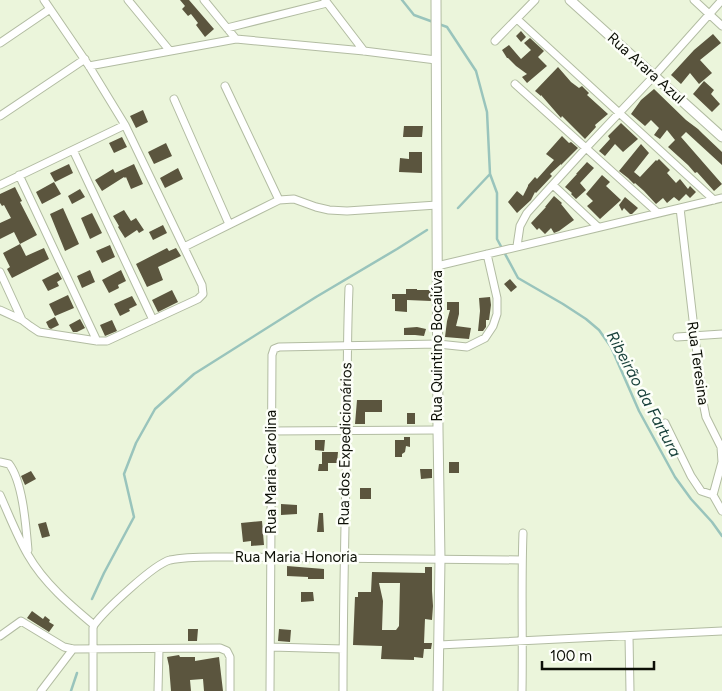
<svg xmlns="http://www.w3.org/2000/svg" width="722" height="691" font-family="Figtree,sans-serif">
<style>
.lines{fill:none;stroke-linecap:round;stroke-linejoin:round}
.stream{stroke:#99c4bc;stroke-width:2.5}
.building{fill:#5b553e;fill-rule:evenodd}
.minor-casing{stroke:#b2bca2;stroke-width:9}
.tertiary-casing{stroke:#b2bca2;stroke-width:11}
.minor{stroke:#fff;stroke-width:7}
.tertiary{stroke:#fff;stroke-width:9}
.labels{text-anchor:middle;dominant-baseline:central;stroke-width:5;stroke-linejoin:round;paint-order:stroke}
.street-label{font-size:15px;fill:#0c0f06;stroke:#fdfff9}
.water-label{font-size:16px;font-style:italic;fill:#163f39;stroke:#fdfff9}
</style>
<rect width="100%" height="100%" fill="#ebf5db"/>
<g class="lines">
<path class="stream" d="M402,0L414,15L447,27L476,71L487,112L490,174L497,193V239L518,278L563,304L586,319L599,330L611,347L639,411L675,477L691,499L712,522L722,536
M458,208L490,174
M92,599L104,573L134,517L124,474L136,443L155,409L194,374L316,297L397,249L427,230
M71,691L77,673"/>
</g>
<path class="building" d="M180,0H189L214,29L205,37L196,25L198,23L191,14L188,16L182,9L185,6Z
M521,31L526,37L521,42L516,36Z
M713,34L721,43L700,60L712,73L699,84L690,73L681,84L671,75L694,50Z
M530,38L544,51L538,57L547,66L527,83L522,77L527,74L516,66L508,58H507L502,50L509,45L521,59L531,50L524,43Z
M558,67L571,82L579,88L582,86L589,93L587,95L608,114L595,125L596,127L585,139L562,116L561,118L541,95V96L535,91Z
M704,81L714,90L711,94L720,104L712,112L693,94Z
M654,89L686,120L698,129L703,134L722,152V165L686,132L681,137L722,184L714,191L697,172L695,173L688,165L668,147L675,140L667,130L660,139L654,135L659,128L651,120L645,126L631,114L641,100Z
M143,110L148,122L136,128L130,116Z
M621,123L638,139L623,152L615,144L605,156L599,151L610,139L608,136Z
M404,126H423L422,137H403Z
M562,136L569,143L571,142L578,148L561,165V164L550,174L552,176L536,193L535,192L531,200L517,213L508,202L517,191L523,196L528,186V185L535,177L537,179L554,160L546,154Z
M122,137L127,147L114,153L109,143Z
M166,143L172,156L154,164L148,152Z
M641,144L649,153L634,172L640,177L656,160L657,161L659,159L670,170L667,173L676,183L680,179L688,189L690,186L696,192L690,198L686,194L679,201L674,197L667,203L663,198L656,204L644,191L635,183L634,184L628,178L619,171Z
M409,152H422V173L399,172L400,158L409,159Z
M587,162L594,168L580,183L586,190L576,199L571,194L572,193L565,187L577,174H576Z
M69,164L73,173L55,182L50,173Z
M134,164L143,184L131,189L126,177L125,178L124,177L102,191L95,180L113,169L115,173Z
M178,168L183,179L165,188L160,178Z
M602,175L610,182L606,186L621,200L600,219L587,206L593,201L586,194Z
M54,182L61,194L42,204L36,192Z
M15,187L22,201L20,202L37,235L20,244L14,232L0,239V223L11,218L4,205L2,206L0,203V194Z
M80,189L85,197L72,204L68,196Z
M554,196L562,203L561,204L574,220L559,231L554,233L551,228L545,234L539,228L537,230L531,223L546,207H545Z
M625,197L638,208L632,214H630L624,208L622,211L619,205Z
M63,208L79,244L65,251L50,214Z
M124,210L131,221L136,218L144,230L139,233L137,230L125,238L118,227L119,226L113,216Z
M92,213L102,233L90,239L81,218Z
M163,225L167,233L153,240L149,232Z
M20,244L26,256L44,248L49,259L12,278L7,269L10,267L3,253Z
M110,245L115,257L102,263L96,251Z
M167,248L169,251L176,248L181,256L158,267L163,280L147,287L136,264Z
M90,270L95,282L82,288L77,276Z
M121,270L126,281L118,285L119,288L109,293L102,280Z
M58,272L62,279L57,282L59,286L48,291L42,280Z
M510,279L517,287L511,292L504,284Z
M406,289H417V290H431V301L407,300V312L395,311V299H392V294H406Z
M172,290L178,302L158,312L152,300Z
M68,295L74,308L55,316L49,304Z
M132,296L137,305L129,309L130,311L120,316L114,304Z
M490,297L491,305L489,320H486V327L483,331H478L480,311L479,298Z
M447,302H459V314L456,326L471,328L469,339L445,337L447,321L450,310H447Z
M55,317L59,325L51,329L49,328L46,322Z
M80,319L85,328L77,332H73L69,325Z
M112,320L117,331L105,336L100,325Z
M417,327L426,329L424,336L415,335H404V328Z
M357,400H382V412H365V424H355Z
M407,413H415V424H407Z
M404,437H410V447L406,446L405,452L402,454V457H395V440H404Z
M315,440H325L324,451L315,450Z
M322,452H338L337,463H328V471H318L319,464H322Z
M449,462H459V473H449Z
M420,469H432V478L421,479Z
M31,471L36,479L25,485L21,476Z
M360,488H371V499H360Z
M281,504L297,505V514L281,515Z
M319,513H323L324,532H317Z
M262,521L264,545L251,546V541L243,542L241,523Z
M46,522L50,536L42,538L38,524Z
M287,566L324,569V579H308V577L287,576Z
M425,567H432V591L433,606L432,620L425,619L424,643H432L431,649H424L423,658L414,657V660L381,659L382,646L353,645L355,597H358V592H371L372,572L425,573ZM379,583H400L399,626L396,630H382L383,601Z
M301,592H313L314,601L301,602Z
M32,611L43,619L45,616L50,620L49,622L54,625L49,632L27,618Z
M188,629H198L197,641H188Z
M279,629L291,630L290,642L278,641Z
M179,655L180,657H195V661L219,657L223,691H204L203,679L190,680L191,691H171L169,666L167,657Z"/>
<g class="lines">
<g class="minor-casing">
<path id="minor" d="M128,0L170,51
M204,0L236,39
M325,0L364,51
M694,0L722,26
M517,19L714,200
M227,28L327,3
M495,41L535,0
M0,43L50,9
M89,66L236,39L364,51L436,60
M515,84L658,213
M225,86L279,200
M174,99L229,224
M0,116L85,59
M73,150L153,320
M19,175L97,341
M0,185L125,125
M553,185L598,227
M680,208L702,397L706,417L721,447L722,462L713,495L722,511
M517,246L520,226L527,213L586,148L655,75L722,0
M184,247L279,200L294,199L316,207L329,210L347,211L437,205
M437,266L722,198
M0,272L22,320L30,326L39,332L97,341H107L198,299L203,294L202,285L125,125L89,66L44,0
M0,310L22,320
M677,337L722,334
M665,423L691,476L701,491L713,495
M271,431L438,430
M0,462L9,464C23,482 26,527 28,550
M0,495C9,515 17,536 28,555C44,583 70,605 94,625
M0,636L21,621L64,647L73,649L220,648L227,651L230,657V691
M629,636L630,691
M439,645L722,631
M271,647L343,649
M41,691L73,649
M93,691V628L94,625C105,610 154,564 170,560C188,556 209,557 228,557L522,560
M158,691L159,649
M270,691L272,355L274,349L279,347L438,344L467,347L485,338L493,326L497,314V298L487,254
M343,691C343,605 345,519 347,432C347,384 347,336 349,288
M522,691C523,638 521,586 523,533"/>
</g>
<g class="tertiary-casing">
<path id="tertiary" d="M436,0L438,430L440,559L438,691
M570,0L722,137"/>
</g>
<use href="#minor" class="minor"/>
<use href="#tertiary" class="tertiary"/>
</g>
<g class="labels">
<g class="street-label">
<text transform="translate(646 68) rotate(42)">Rua Arara Azul</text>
<text transform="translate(437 346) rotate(-90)">Rua Quintino Bocaiúva</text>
<text transform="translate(698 363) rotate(82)">Rua Teresina</text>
<text transform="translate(345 444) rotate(-89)">Rua dos Expedicionários</text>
<text transform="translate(271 472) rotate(-90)">Rua Maria Carolina</text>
<text x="296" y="557">Rua Maria Honoria</text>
</g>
<g class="water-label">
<text transform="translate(644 394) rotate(62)">Ribeirão da Fartura</text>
</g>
</g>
<path d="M542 661v8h112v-8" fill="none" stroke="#0c0f06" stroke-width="2.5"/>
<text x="550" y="661" font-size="15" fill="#0c0f06" stroke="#fdfff9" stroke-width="4" paint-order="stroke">100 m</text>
</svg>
